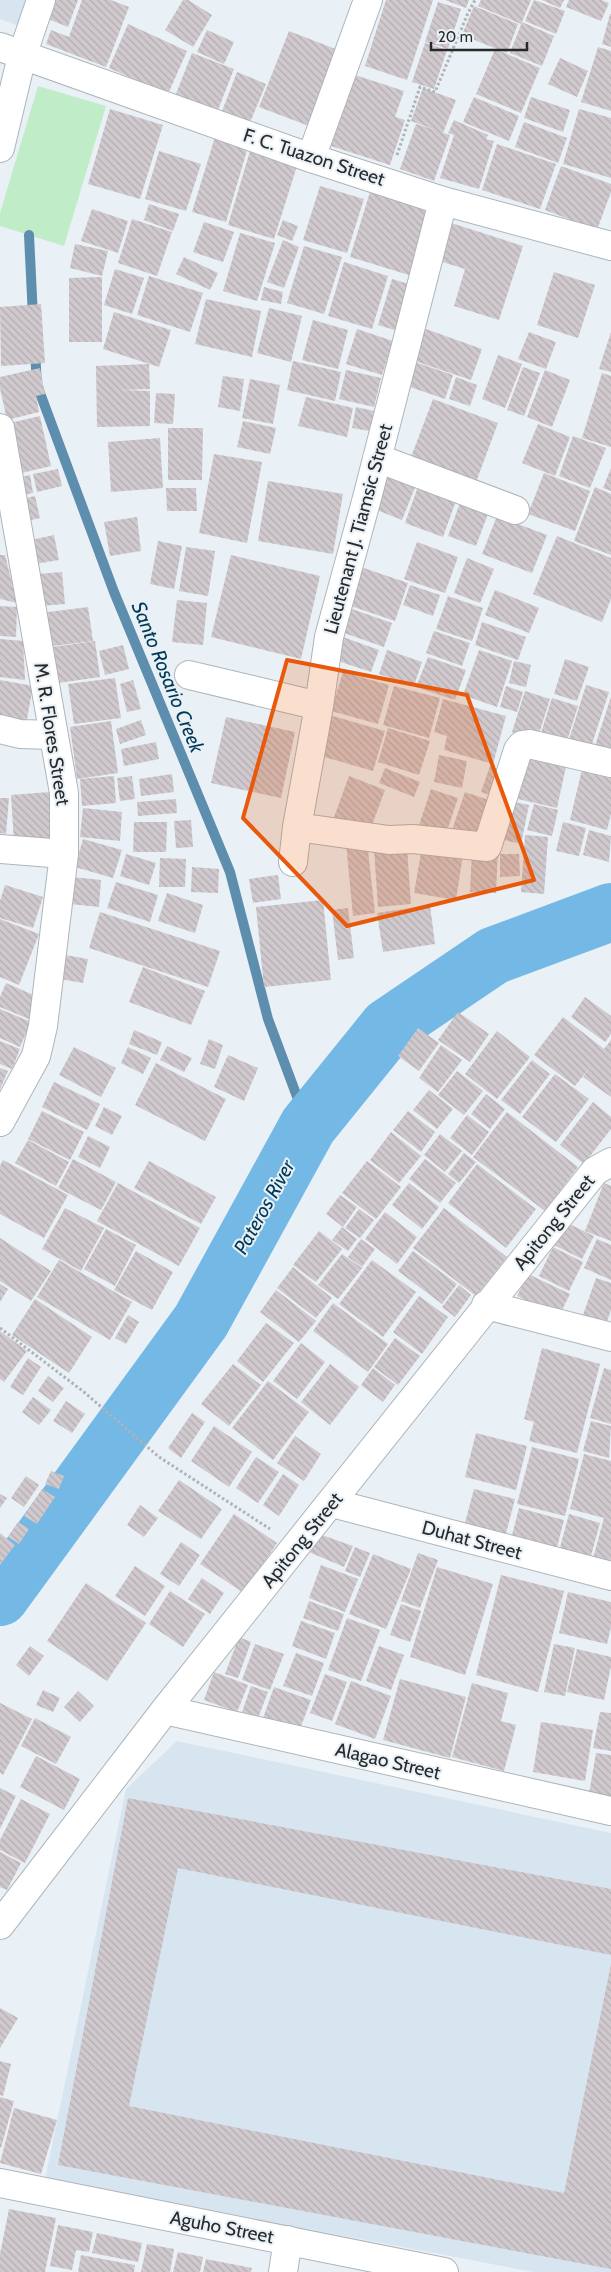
<svg xmlns="http://www.w3.org/2000/svg" width="611" height="2272" font-family="Cabin,sans-serif">
<style>
.built{fill:#d7e5f0}
.park{fill:#c1ecc8}
.lines{fill:none;stroke-linecap:round;stroke-linejoin:round}
.stream{stroke:#5d8ead;stroke-width:10}
.river{stroke:#74b9e5;stroke-width:58}
.building{fill:url(#building-back-hatch)}
.minor-casing{stroke:#aeb5ba;stroke-width:30}
.path{stroke:#adb3b7;stroke-width:3;stroke-dasharray:2.5 2.5;stroke-linecap:butt}
.minor{stroke:#fff;stroke-width:28}
.marked{fill:#e8590c;fill-opacity:0.2;stroke:#e8590c;stroke-width:4;stroke-linejoin:round}
.labels{text-anchor:middle;dominant-baseline:central;stroke-width:4;stroke-linejoin:round;paint-order:stroke}
.street-label{font-size:19px;fill:#27292b;stroke:#e9f1f6}
.water-label{font-size:20px;font-style:italic;fill:#003a57;stroke:#e9f1f6}
</style>
<defs>
<pattern id="building-back-hatch" width="6" height="6" patternUnits="userSpaceOnUse" patternTransform="scale(1.25)"><rect width="6" height="6" fill="#d0c9ce"/><path d="M-1 5l2 2M0 0l6 6M5-1l2 2" fill="none" stroke="#b3adb1"/></pattern>
</defs>
<rect width="100%" height="100%" fill="#e9f1f6"/>
<path class="built" d="M0,0H27L17,25L0,19Z
M177,1741L611,1833V2272H533L45,2179L126,1789Z"/>
<path class="park" d="M38,86L106,106L64,246L0,226V213Z"/>
<g class="lines">
<path class="stream" d="M29,235L33,317
M35,351L37,385L114,592L230,872L268,1019L308,1126"/>
<path class="river" d="M0,1597L201,1321L308,1126L388,1027L493,956L611,912"/>
</g>
<path class="building" d="M50,0H78L68,27L43,17Z
M82,0H111L129,7L106,67L46,44L51,30L69,37Z
M183,0H188L212,15L193,47L165,30Z
M386,0H433L407,80L365,66Z
M445,0H469L466,8Z
M481,0H531L521,24L478,6Z
M534,0L565,11L556,34L525,21Z
M542,0H564L560,8Z
M569,0H601L609,3L601,21L566,7Z
M438,2L461,9L448,49L425,42Z
M474,6L518,24L507,53L462,35Z
M610,14H611V47L602,44Z
M522,22L554,36L542,66L510,53Z
M128,24L187,51L168,94L109,68Z
M207,30L234,42L224,64L197,52Z
M289,31L338,50L309,126L259,107Z
M425,43L447,50L434,89L412,82Z
M598,47L611,51V111L581,102Z
M495,49L540,68L521,113L476,94Z
M192,53L234,69L216,115L174,99Z
M560,58L588,71L577,97L548,84Z
M237,72L266,84L249,125L221,114Z
M355,75L404,91L395,117L405,120L390,165L331,146Z
M423,88L456,100L443,133L450,135L434,181L400,169L416,124L436,130L411,121Z
M474,97L519,116L509,141L463,122Z
M531,97L570,110L563,132L524,118Z
M110,109L163,125L140,199L88,184Z
M579,109L611,118V178L563,164Z
M454,120L488,135L486,139L494,141L479,189L440,178L454,135L448,133Z
M524,122L567,138L558,163L515,147Z
M215,137L248,147L226,222L192,212Z
M497,144L556,164L540,209L482,190Z
M159,151L201,164L186,211L145,199Z
M250,151L297,166L274,239L228,225Z
M561,166L611,184V192L597,230L545,210Z
M320,186L364,199L347,253L303,240Z
M370,192L429,210L409,275L350,257Z
M149,204L179,214L173,231L144,220Z
M92,209L128,221L118,253L81,241Z
M132,219L172,232L157,276L118,263Z
M283,220L298,226L292,241L277,235Z
M204,222L234,232L223,262L193,252Z
M448,222L523,246L499,320L454,306L465,269L436,260Z
M240,233L275,243L257,301L223,291Z
M283,240L299,247L284,288L267,282Z
M75,244L108,251L102,276L70,268Z
M304,246L342,257L324,314L287,303Z
M184,257L218,273L210,290L176,274Z
M344,262L388,276L372,329L328,316Z
M115,269L144,278L132,314L104,305Z
M554,272L595,285L578,338L537,325Z
M149,276L203,293L190,332L137,315Z
M102,277V342H69V278Z
M392,279L412,285L398,331L378,325Z
M264,287L283,292L281,304L261,300Z
M206,299L261,311L252,357L195,344Z
M41,304L45,363L1,366L0,307Z
M269,308L302,316L291,362L257,353Z
M114,312L171,330L159,367L103,349Z
M313,320L348,330L338,369L302,360Z
M423,328L482,349L471,380L412,360Z
M357,329L393,341L382,375L346,364Z
M529,332L556,342L546,369L518,359Z
M611,332V372L599,369Z
M498,355L522,364L505,408L482,399Z
M293,361L341,372L335,401L287,390Z
M415,362L453,375L445,399L407,386Z
M149,364L150,389L120,390L150,391V426L97,427L96,366Z
M523,367L540,373L524,416L507,410Z
M40,368L45,394L36,396L39,412L7,420L0,388V377Z
M346,370L381,378L374,407L339,399Z
M545,370L570,380L552,427L527,417Z
M602,373L611,376V447L582,438Z
M223,376L244,379L240,411L218,407Z
M456,377L477,385L470,406L449,399Z
M250,379L280,385L273,424L242,418Z
M156,393L175,394L173,424L154,423Z
M306,397L353,408L347,437L298,426Z
M433,399L498,423L473,490L408,465Z
M356,407L374,411L370,431L352,428Z
M40,416L51,466L17,474L6,424Z
M243,421L276,428L270,454L237,447Z
M538,424L570,437L555,476L522,463Z
M168,428H203L202,480H168Z
M573,436L606,448L590,488L559,476Z
M160,438L163,488L111,492L108,442Z
M214,454L262,462L247,543L199,533Z
M611,468V491L603,488Z
M58,469L62,486L37,492L33,474Z
M383,472L416,485L402,520L369,507Z
M544,473L590,491L575,531L528,514Z
M30,475L33,493L18,496L15,478Z
M268,481L343,494L333,554L258,541Z
M419,484L457,498L443,537L405,523Z
M595,487L611,494V555L574,541Z
M166,488H196L197,511H167Z
M35,496L40,518L22,522L17,500Z
M461,500L489,511L476,546L448,536Z
M497,516L547,535L532,573L482,554Z
M137,517L141,551L110,556L104,522Z
M54,535L59,560L35,564L31,540Z
M557,536L611,558V599L602,622L533,594Z
M158,541L182,546L174,589L150,584Z
M417,542L458,557L445,593L404,579Z
M186,547L215,551L208,596L179,591Z
M0,555H5L17,603L0,599Z
M231,555L320,576L301,659L211,637Z
M467,558L494,569L480,603L454,593Z
M355,565L408,583L395,621L342,603Z
M62,572L65,604L40,606L38,574Z
M410,585L440,595L433,616L403,605Z
M495,590L539,608L529,633L485,615Z
M448,596L483,608L472,641L436,629Z
M177,600L207,603L203,645L172,642Z
M0,606L17,607L16,637L0,636Z
M88,607L93,641L45,647L41,613Z
M352,609L392,623L384,647L344,633Z
M482,622L526,637L518,660L475,645Z
M434,631L470,643L462,666L426,653Z
M343,637L379,650L371,672L335,660Z
M0,639L23,641L25,680L0,677Z
M95,641L100,677L58,683L53,647Z
M123,645L129,669L105,675L99,651Z
M387,650L422,662L414,686L379,674Z
M479,650L512,661L497,707L463,695Z
M428,657L466,670L455,700L416,687Z
M565,659L589,667L577,701L554,694Z
M514,661L531,665L526,687L509,683Z
M343,672L389,685L378,724L331,711Z
M115,678L121,718L74,724L68,684Z
M0,680L33,686L25,730L0,726Z
M133,680L141,709L127,712L120,684Z
M586,685L609,692L590,750L568,743Z
M394,686L440,698L429,738L383,725Z
M506,686L523,692L517,712L500,707Z
M525,691L550,699L537,740L512,732Z
M611,697V757L593,752Z
M552,698L578,706L566,744L540,736Z
M443,699L506,716L493,764L444,750L447,736L434,732Z
M326,714L385,731L373,771L314,754Z
M226,717L295,732L281,798L211,783Z
M141,720L146,735L120,744L116,729Z
M111,721L118,773L77,779L70,727Z
M388,728L430,741L419,775L378,762Z
M156,742L159,759L124,766L121,749Z
M529,753L567,762L557,808L518,799Z
M439,755L467,761L462,788L434,782Z
M583,765L611,772V814L607,830L570,820Z
M490,766L504,771L495,797L481,792Z
M385,768L420,782L414,797L379,783Z
M172,774L174,792L141,796L139,779Z
M114,776L116,803L82,806L80,779Z
M132,776L135,799L120,801L117,778Z
M349,776L385,790L369,833L333,820Z
M431,789L458,798L444,840L417,831Z
M50,792L54,839L14,843L11,795Z
M465,792L495,802L482,844L451,833Z
M0,798H9L6,834L0,833Z
M176,799L177,813L138,816L137,802Z
M505,800L529,805L521,844L496,838Z
M534,804L558,810L552,836L527,830Z
M83,808L122,812L120,841L80,837Z
M191,820L193,847L176,848L174,821Z
M134,822H167L166,852H133Z
M563,822L586,828L579,856L556,851Z
M589,830L611,836L609,862L583,855Z
M525,835L548,837L544,894L521,892Z
M83,839L122,850L113,878L75,867Z
M367,841L375,913L353,916L346,844Z
M407,847L411,904L378,907L374,849Z
M422,847L463,855L456,900L414,893Z
M472,850L498,851L496,893L470,892Z
M126,854L156,863L149,885L120,876Z
M500,854H519L520,876L500,877Z
M160,858L186,859L185,887H159Z
M192,867L219,869L218,893L191,892Z
M278,875L281,899L253,903L249,879Z
M72,877L101,880L99,907L70,904Z
M116,882L158,895L150,922L107,908Z
M5,885L43,897L33,928L0,918V901Z
M167,893L203,905L195,933L158,921Z
M323,900L331,980L264,987L256,907Z
M430,905L435,944L383,952L377,913Z
M348,908L354,958L338,960L332,910Z
M100,912L220,951L208,987L89,948Z
M0,919L39,934L19,985L0,977Z
M65,955L88,959L83,983L60,979Z
M143,967L205,991L191,1025L129,1002Z
M6,983L38,997L29,1019L0,1007V997Z
M585,997L611,1016V1034L605,1042L571,1017Z
M0,1009L31,1022L20,1047L0,1038Z
M458,1012L489,1034L470,1062L438,1040Z
M563,1017L604,1049L611,1040V1097L583,1077L590,1067L575,1086L534,1055Z
M418,1028L439,1043L419,1071L398,1056Z
M134,1030L162,1042L157,1055L129,1044Z
M497,1031L530,1057L497,1099L465,1074Z
M209,1039L223,1045L215,1069L200,1064Z
M0,1041L20,1049L12,1069L0,1064Z
M441,1045L462,1060L438,1092L419,1078Z
M167,1046L192,1058L184,1072L160,1060Z
M74,1047L116,1068L101,1097L59,1075Z
M128,1047L151,1058L143,1074L121,1063Z
M228,1055L258,1068L244,1101L214,1087Z
M532,1060L550,1074L520,1114L501,1100Z
M156,1063L226,1099L205,1141L135,1105Z
M0,1068L8,1071L0,1089Z
M457,1071L483,1091L464,1115L438,1095Z
M555,1074L589,1099L556,1142L522,1117Z
M54,1082L100,1104L87,1130L42,1107Z
M429,1090L453,1109L437,1129L413,1110Z
M486,1094L505,1109L490,1129L471,1114Z
M593,1102L611,1117V1129L584,1164L560,1145Z
M104,1107L122,1116L112,1135L95,1126Z
M42,1111L84,1132L70,1160L28,1139Z
M408,1111L435,1132L421,1152L393,1130Z
M507,1112L578,1167L545,1211L473,1157Z
M467,1115L489,1132L472,1155L450,1138Z
M391,1132L421,1156L399,1183L370,1160Z
M440,1134L462,1151L445,1172L424,1155Z
M88,1136L110,1147L100,1168L78,1157Z
M28,1140L69,1162L56,1186L15,1163Z
M464,1153L476,1162L459,1183L448,1174Z
M73,1159L116,1182L101,1210L58,1188Z
M425,1159L456,1183L440,1203L409,1179Z
M3,1160L68,1195L44,1238L0,1214V1166Z
M149,1161L216,1197L201,1224L134,1188Z
M367,1161L401,1187L376,1219L342,1193Z
M477,1164L536,1209L506,1248L448,1203Z
M118,1183L200,1228L179,1266L97,1221Z
M409,1183L439,1207L422,1229L392,1205Z
M604,1183L611,1186V1241L585,1231Z
M340,1195L357,1207L343,1227L326,1214Z
M65,1208L104,1228L81,1271L42,1249Z
M444,1208L507,1257L476,1296L413,1248Z
M359,1209L374,1220L360,1238L345,1228Z
M385,1212L417,1237L397,1264L365,1239Z
M563,1221L594,1236L582,1259L552,1244Z
M342,1227L357,1239L348,1251L332,1240Z
M106,1229L136,1245L115,1286L84,1269Z
M319,1231L342,1249L316,1282L293,1265Z
M0,1238L51,1271L31,1301L0,1281Z
M361,1239L375,1249L362,1267L348,1257Z
M597,1239L611,1245V1280L584,1268Z
M553,1247L583,1262L569,1291L539,1276Z
M136,1251L173,1272L152,1310L114,1290Z
M413,1251L457,1284L442,1304L398,1271Z
M342,1254L362,1268L338,1299L318,1285Z
M59,1260L132,1302L110,1340L37,1297Z
M372,1260L416,1292L383,1337L339,1304Z
M293,1267L332,1298L316,1318L277,1288Z
M528,1274L570,1294L559,1316L517,1296Z
M596,1278L611,1283V1310L606,1324L583,1315Z
M0,1284L8,1289L0,1302Z
M459,1285L471,1295L455,1317L442,1307Z
M276,1290L316,1321L299,1342L260,1312Z
M419,1296L448,1317L422,1354L393,1332Z
M35,1299L92,1337L69,1373L12,1335Z
M333,1303L388,1344L368,1372L313,1331Z
M128,1315L139,1322L126,1344L115,1338Z
M266,1323L294,1343L263,1382L237,1361Z
M0,1331L27,1351L4,1382L0,1379Z
M395,1338L420,1356L398,1385L374,1367Z
M301,1343L325,1362L297,1399L273,1381Z
M542,1348L600,1364L577,1453L529,1441L534,1422L524,1419Z
M28,1358L41,1367L23,1395L10,1387Z
M233,1364L261,1385L229,1426L201,1404Z
M330,1364L359,1387L330,1425L301,1402Z
M373,1368L395,1385L383,1402L361,1385Z
M604,1368L611,1370V1424L590,1418Z
M48,1376L64,1388L53,1402L38,1391Z
M268,1381L309,1412L273,1460L232,1428Z
M33,1397L51,1410L39,1425L22,1412Z
M66,1401L85,1414L72,1433L53,1421Z
M192,1413L205,1422L181,1458L168,1448Z
M591,1421L611,1426L609,1458L583,1451Z
M214,1426L252,1452L229,1487L191,1461Z
M476,1433L527,1446L516,1490L465,1477Z
M295,1436L321,1454L304,1481L277,1463Z
M532,1447L579,1459L565,1516L517,1504Z
M584,1454L611,1461V1567L592,1562L604,1518L570,1509Z
M256,1457L279,1472L258,1503L236,1488Z
M51,1471L64,1476L59,1489L45,1484Z
M283,1474L299,1485L279,1516L263,1505Z
M26,1476L39,1485L24,1507L11,1498Z
M179,1480L222,1509L201,1539L158,1511Z
M42,1489L55,1497L37,1524L24,1516Z
M474,1489L515,1499L503,1545L462,1534Z
M0,1494L7,1498L0,1508Z
M140,1505L158,1518L144,1537L127,1525Z
M519,1508L564,1520L555,1555L510,1543Z
M234,1514L277,1543L244,1593L200,1564Z
M569,1514L600,1523L589,1563L558,1555Z
M18,1522L29,1529L19,1544L8,1537Z
M0,1533L15,1545L0,1565Z
M319,1534L353,1546L344,1567L309,1552Z
M181,1542L200,1555L179,1586L160,1574Z
M355,1547L370,1553L360,1577L345,1571Z
M418,1553L438,1560L420,1608L401,1601Z
M373,1554L411,1569L386,1629L349,1614Z
M321,1565L358,1579L345,1612L309,1598Z
M135,1566L165,1586L145,1616L115,1596Z
M437,1567L493,1584L465,1675L410,1657Z
M501,1575L564,1591L538,1692L476,1675Z
M202,1578L224,1593L210,1614L188,1599Z
M86,1583L146,1623L107,1681L47,1641Z
M170,1591L205,1614L183,1647L149,1624Z
M568,1592L611,1602V1627L607,1644L559,1633Z
M309,1601L344,1614L338,1631L303,1618Z
M401,1604L421,1611L410,1642L390,1635Z
M347,1618L380,1630L361,1681L328,1670Z
M301,1621L335,1633L326,1659L292,1646Z
M239,1637L251,1642L238,1678L225,1674Z
M255,1644L284,1654L270,1690L242,1680Z
M554,1644L575,1648L565,1696L544,1692Z
M30,1646L44,1656L29,1676L16,1665Z
M379,1646L404,1655L391,1690L366,1681Z
M577,1649L611,1657V1666L604,1700L567,1692Z
M296,1653L324,1663L312,1696L283,1686Z
M214,1672L248,1685L237,1712L204,1700Z
M325,1674L347,1682L332,1721L310,1713Z
M400,1679L466,1697L450,1758L383,1740Z
M351,1681L391,1696L375,1739L335,1724Z
M472,1683L508,1693L501,1721L516,1725L504,1771L452,1757Z
M251,1686L268,1692L258,1718L242,1712Z
M274,1687L311,1700L298,1734L262,1721Z
M43,1690L60,1698L53,1712L36,1705Z
M78,1691L94,1706L80,1722L64,1707Z
M0,1703L32,1719L3,1775L0,1773Z
M600,1712L611,1713V1751L593,1748Z
M35,1718L71,1737L56,1764L21,1746Z
M541,1722L593,1730L585,1781L533,1772Z
M596,1753L611,1755V1797L589,1794Z
M36,1756L80,1779L64,1810L20,1787Z
M0,1788L16,1796L0,1829Z
M128,1798L611,1889V1955L178,1868L129,2106L564,2193L611,1964V2269L58,2165Z
M21,1799L50,1814L25,1863L0,1850V1840Z
M0,1852L21,1863L7,1890L0,1887Z
M0,2008L18,2018L0,2048Z
M0,2061L11,2064L3,2096L0,2095Z
M0,2097L14,2101L1,2148L0,2147Z
M14,2108L57,2120L41,2174L0,2163Z
M9,2209L56,2218L45,2272H0V2254Z
M58,2225L93,2232L89,2252L76,2250L72,2270L50,2266Z
M97,2233L142,2243L138,2262L92,2253Z
M147,2244L174,2249L170,2272H141Z
M178,2252L203,2257L200,2272H173Z
M81,2255L135,2265L134,2272H78Z
M206,2259L252,2268L251,2272H203Z"/>
<g class="lines">
<g class="minor-casing">
<path id="minor" d="M0,47L311,158L443,201L611,246
M0,148L22,56L41,0
M311,158L368,0
M0,428L64,793V854L43,1026L36,1056L0,1122
M377,458L515,510
M189,675L319,706
M0,729L20,734L53,735
M297,827L389,840L413,839L487,847L518,750L522,745L529,744L611,763
M0,849L64,854
M293,862L297,827L319,706L329,637L367,498L443,201
M486,1305L611,1337
M332,1503L611,1576
M165,1710L611,1811
M0,1925L165,1710L595,1171L611,1162
M0,2183L444,2272
M283,2272L288,2240"/>
</g>
<path class="path" d="M397,155L420,87L435,92L468,13L475,0
M0,1328L84,1392L159,1457L270,1529"/>
<use href="#minor" class="minor"/>
</g>
<path class="marked" d="M287,660L467,695L534,880L347,926L243,818Z"/>
<g class="labels">
<g class="street-label">
<text transform="translate(314 157) rotate(18)">F. C. Tuazon Street</text>
<text transform="translate(358 529) rotate(-75)">Lieutenant J. Tiamsic Street</text>
<text transform="translate(52 734) rotate(81)">M. R. Flores Street</text>
<text transform="translate(554 1222) rotate(-51)">Apitong Street</text>
<text transform="translate(302 1540) rotate(-51)">Apitong Street</text>
<text transform="translate(472 1540) rotate(15)">Duhat Street</text>
<text transform="translate(388 1761) rotate(13)">Alagao Street</text>
<text transform="translate(222 2227) rotate(11)">Aguho Street</text>
</g>
<g class="water-label">
<text transform="translate(168 677) rotate(68)">Santo Rosario Creek</text>
<text transform="translate(264 1207) rotate(-61)">Pateros River</text>
</g>
</g>
<path d="M431 42v8h96v-8" fill="none" stroke="#27292b" stroke-width="2.5"/>
<text x="438" y="42" font-size="15" fill="#27292b" stroke="#e9f1f6" stroke-width="4" paint-order="stroke">20 m</text>
</svg>
